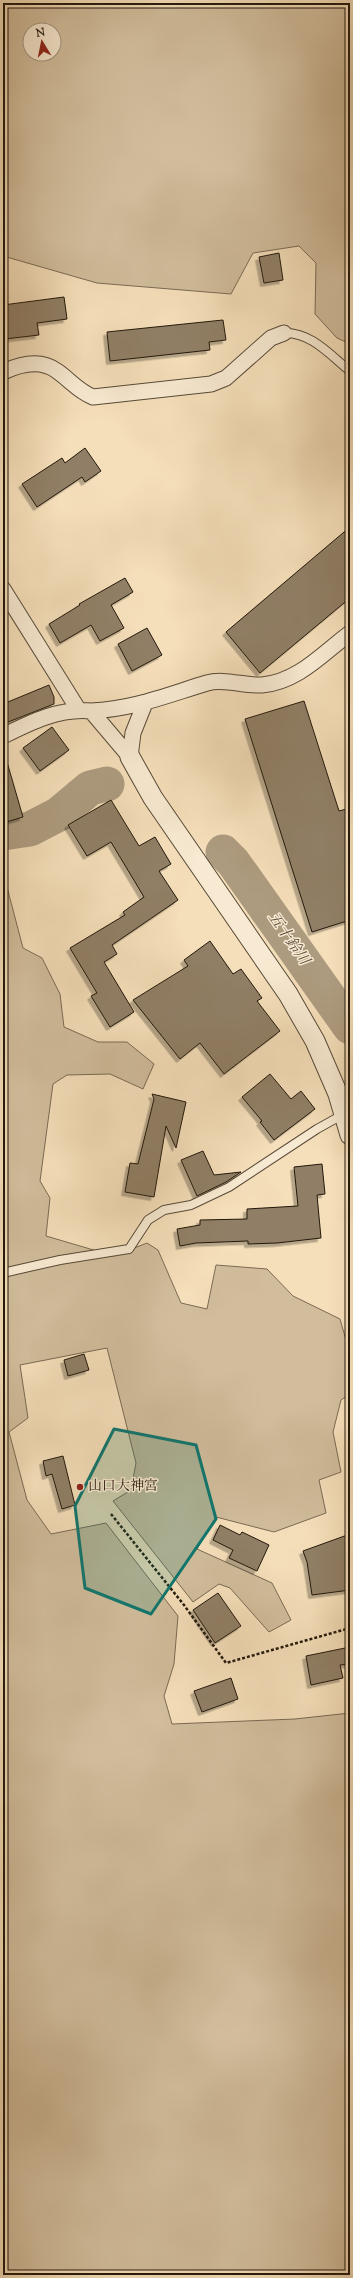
<svg xmlns="http://www.w3.org/2000/svg" width="353" height="2278" font-family="'Sorts Mill Goudy','Noto Serif JP',serif">
<style>
.green{fill:#d1bd9c;stroke:#7a6a54;fill-rule:evenodd}
.lines{fill:none;stroke-linecap:round;stroke-linejoin:round}
.river{stroke:#ad9b7f;stroke-width:35}
.building{fill:#907f66;stroke:#22180c;filter:url(#shadow)}
.service-casing{stroke:#574a38;stroke-width:10}
.minor-casing{stroke:#574a38;stroke-width:17}
.tertiary-casing{stroke:#574a38;stroke-width:21}
.path{stroke:#22180c;stroke-width:2.5;stroke-dasharray:3 2;stroke-linecap:butt}
.service{stroke:#f8ead2;stroke-width:8}
.minor{stroke:#f8ead2;stroke-width:15}
.tertiary{stroke:#f8ead2;stroke-width:19}
.marked{fill:#0f766e;fill-opacity:0.2;stroke:#0f766e;stroke-width:3;stroke-linejoin:round}
.poi-dot{fill:#8f2418;stroke:#f8ead2;stroke-width:1.5}
.labels{text-anchor:middle;dominant-baseline:central;stroke-width:3;stroke-linejoin:round;paint-order:stroke}
.poi-label{font-size:14px;fill:#22180c;stroke:#f8ead2;text-anchor:start}
.water-label{font-size:15px;font-style:italic;fill:#5a4c3a;stroke:#f8ead2}
</style>
<defs>
<filter id="shadow"><feDropShadow dx="-3.5" dy="3.5" stdDeviation="0" flood-color="#0004"/></filter>
</defs>
<rect width="100%" height="100%" fill="#f5dfba"/>
<filter id="stains"><feTurbulence type="fractalNoise" baseFrequency=".005" numOctaves="4"/><feColorMatrix values="0 0 0 0 .2 0 0 0 0 .09 0 0 0 0 .02 0 0 0 .5 -.17"/></filter>
<radialGradient id="worn" r=".72"><stop offset=".6" stop-color="#630" stop-opacity="0"/><stop offset="1" stop-color="#630" stop-opacity=".3"/></radialGradient>
<path class="green" d="M3,3H350V344L337,338L315,314L316,263L299,246L253,253L231,294L97,283L3,256ZM30,30H54V54H30Z
M3,872L23,948L42,958L60,994L64,1027L98,1042H127L154,1064L143,1089L110,1074L67,1075L53,1084L40,1181L50,1198L46,1236L114,1256L147,1243L158,1250L181,1303L207,1309L216,1265L267,1269L293,1296L340,1319L350,1354V1394L341,1400L333,1432L341,1472L319,1480L326,1513L274,1532L216,1517L197,1549L272,1583L291,1620L269,1632L230,1588L219,1584L193,1602L113,1501L131,1490L136,1463L107,1348L20,1365L28,1418L9,1432L27,1500L51,1534L106,1523L178,1616L174,1664L164,1696L172,1724L295,1719L350,1713V2275H3Z"/>
<g class="lines">
<path class="river" d="M3,833L30,829L59,814L90,788L107,784
M223,852L233,862L350,1027"/>
</g>
<path class="building" d="M279,253L283,280L264,283L259,257Z
M64,297L67,319L37,323L39,335L5,339L3,305Z
M223,320L226,340L209,342L210,350L110,361L107,332Z
M85,448L101,471L85,482L82,477L37,507L22,484L62,458L65,463Z
M350,527V598L260,673L226,632Z
M125,578L133,592L111,605L124,628L100,641L91,625L60,643L49,624L80,605L79,604Z
M147,628L162,655L132,671L118,644Z
M49,685L54,697V704L3,724V704Z
M304,701L339,811L350,808V920L312,932L245,719Z
M52,727L69,750L40,771L23,748Z
M7,762L23,817L3,823V763Z
M111,800L139,846L155,837L171,864L159,871L178,900L112,945L117,954L104,962L134,1012L110,1027L91,996L97,993L70,948L125,915L123,912L144,897L111,842L87,856L68,825Z
M210,941L233,974L241,969L262,998L257,1001L280,1031L224,1074L200,1043L180,1059L133,1000L188,966L184,960Z
M270,1074L291,1099L301,1091L315,1109L274,1140L260,1122L262,1121L242,1097Z
M152,1094L186,1102L176,1148L166,1126L154,1197L125,1192L130,1163L138,1164L154,1099Z
M203,1151L214,1175L241,1172L226,1182L197,1196L181,1160Z
M322,1164L325,1194L317,1195L321,1238L277,1243L248,1244V1241L196,1243L180,1246L177,1229L200,1225V1220L247,1219V1209L298,1206L294,1167Z
M84,1354L89,1370L68,1376L64,1360Z
M63,1456L75,1505L62,1509L52,1474L46,1476L43,1461Z
M220,1525L240,1535L242,1532L269,1545L257,1571L229,1558L233,1550L213,1540Z
M350,1534V1590L312,1595L307,1562L303,1551Z
M218,1593L241,1626L215,1643L193,1610Z
M350,1647V1664L340,1665L343,1678L311,1685L306,1656Z
M231,1678L238,1699L202,1712L194,1691Z"/>
<g class="lines">
<g class="service-casing">
<path id="service" d="M284,333C311,332 330,355 350,371
M3,1275L7,1272L60,1260L129,1249L148,1220L164,1210L191,1205L229,1187L317,1129L344,1114"/>
</g>
<g class="minor-casing">
<path id="minor" d="M3,372C20,364 41,359 57,371C70,380 78,391 93,397L211,384L226,378L271,338L284,333
M3,589L78,709
M91,711C134,709 167,695 207,683C224,678 244,686 262,685C298,682 323,653 350,633
M3,736C31,722 59,708 91,711L130,757L133,733L145,703"/>
</g>
<g class="tertiary-casing">
<path id="tertiary" d="M130,757L153,798L288,994L315,1041L338,1094L350,1135"/>
</g>
<path class="path" d="M111,1514L184,1605L226,1663L350,1628"/>
<use href="#service" class="service"/>
<use href="#minor" class="minor"/>
<use href="#tertiary" class="tertiary"/>
</g>
<path class="marked" d="M114,1429L196,1445L216,1519L151,1614L85,1588L75,1506Z"/>
<circle class="poi-dot" cx="80" cy="1487" r="4"/>
<g class="labels">
<g class="poi-label">
<text x="88" y="1487">山口大神宮</text>
</g>
<g class="water-label">
<text transform="translate(288 939) rotate(55)">五十鈴川</text>
</g>
</g>
<rect width="353" height="2278" fill="none" stroke="#f5dfba" stroke-width="16"/>
<rect x="4" y="4" width="345" height="2270" fill="none" stroke="#22180c" stroke-width="2"/>
<rect x="8" y="8" width="337" height="2262" fill="none" stroke="#22180c"/>
<g transform="translate(42 42) rotate(350)"><circle r="19" fill="#f8ead2" stroke="#a29683"/>
<path d="M0-3L7 15L0 10L-7 15Z" fill="#8f2418"/>
<text y="-6" font-size="11" font-weight="bold" text-anchor="middle" fill="#22180c">N</text>
</g>
<rect width="100%" height="100%" filter="url(#stains)"/>
<rect width="100%" height="100%" fill="url(#worn)"/>
</svg>
